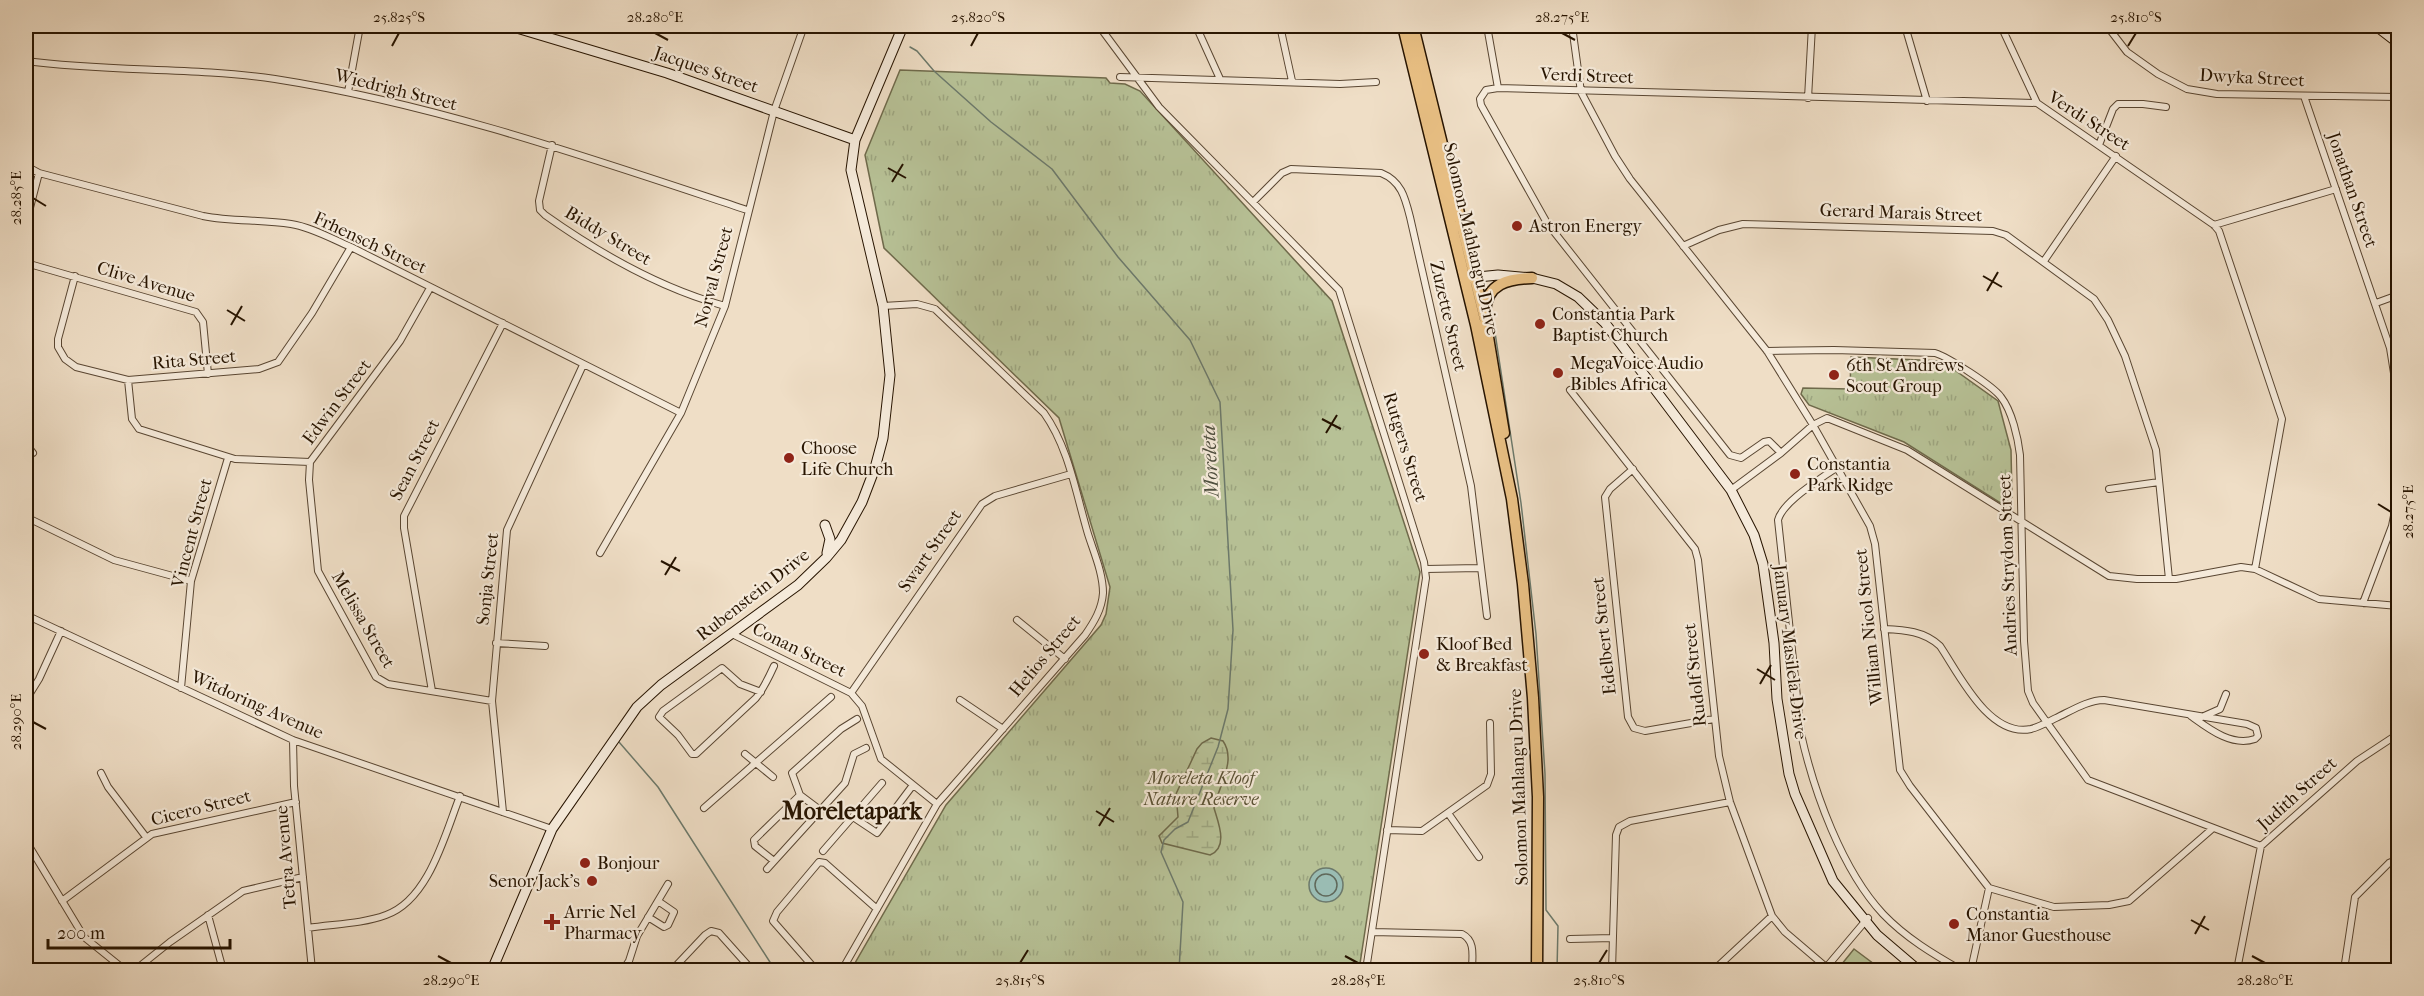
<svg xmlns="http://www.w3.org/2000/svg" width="2424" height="996" font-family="'IM FELL French Canon',serif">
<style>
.grass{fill:url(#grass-tufts);stroke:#6f6a4b;stroke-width:1.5}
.wetland{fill:url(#wetland-marsh);stroke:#6f6a4b;stroke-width:1.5}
.pitch{fill:#b7c196;stroke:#6f6a4b;stroke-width:1.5}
.water{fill:#9abcb3;stroke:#6c796b;stroke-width:1.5}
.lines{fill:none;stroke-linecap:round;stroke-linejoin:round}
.shore{stroke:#60685a;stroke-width:1.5}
.stream{stroke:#6c796b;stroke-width:1.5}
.street-casing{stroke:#594632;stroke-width:8}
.secondary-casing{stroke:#271400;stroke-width:11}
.primary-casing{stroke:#271400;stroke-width:13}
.street{stroke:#f5eada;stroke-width:6}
.secondary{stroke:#f5eada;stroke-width:9}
.primary{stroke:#e8bf83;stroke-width:10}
.ticks{fill:none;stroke:#271400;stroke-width:2}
.poi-dot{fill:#8f2418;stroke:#f5eada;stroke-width:2}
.labels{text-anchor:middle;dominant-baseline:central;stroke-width:4.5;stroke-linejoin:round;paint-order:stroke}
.street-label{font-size:18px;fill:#271400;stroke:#f5eada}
.poi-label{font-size:18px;fill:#271400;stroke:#f5eada;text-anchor:start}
.park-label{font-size:18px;font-style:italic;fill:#595134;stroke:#f5eada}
.water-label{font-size:20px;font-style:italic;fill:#4f4f3f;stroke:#f5eada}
.district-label{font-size:24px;font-weight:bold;fill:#271400;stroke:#f5eada}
.neatline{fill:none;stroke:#271400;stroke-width:2}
.ticks-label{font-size:15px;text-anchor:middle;fill:#271400}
</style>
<defs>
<pattern id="grass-tufts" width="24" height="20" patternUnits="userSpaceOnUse" patternTransform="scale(1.5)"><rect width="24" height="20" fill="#b7c196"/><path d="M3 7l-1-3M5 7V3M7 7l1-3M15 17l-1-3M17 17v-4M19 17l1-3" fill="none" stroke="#9da580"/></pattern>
<pattern id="wetland-marsh" width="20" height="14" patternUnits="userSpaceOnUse" patternTransform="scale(1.5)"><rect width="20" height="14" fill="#b7c196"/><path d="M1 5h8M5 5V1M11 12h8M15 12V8" fill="none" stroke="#9da580"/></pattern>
</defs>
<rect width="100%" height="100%" fill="#efdec6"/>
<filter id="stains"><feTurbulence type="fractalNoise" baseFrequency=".00333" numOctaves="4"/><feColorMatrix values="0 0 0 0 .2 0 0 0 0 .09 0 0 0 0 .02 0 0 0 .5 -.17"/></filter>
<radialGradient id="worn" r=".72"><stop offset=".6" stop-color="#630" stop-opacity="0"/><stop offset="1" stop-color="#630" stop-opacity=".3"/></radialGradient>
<path class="grass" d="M900,70L1106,78L1110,83L1125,84L1140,91L1332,301L1420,572L1359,970H851L946,805L1101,625L1106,614L1110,587L1059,418L884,248L865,155Z
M1851,357L1942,361L1998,401L2011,450L2012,497L2002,504L1904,442L1809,405L1801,394L1803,388L1850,389Z"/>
<path class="wetland" d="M1211,738L1223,741C1237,761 1218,787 1214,808C1218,822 1229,847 1210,855L1162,843L1159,836L1178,817L1176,794L1197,749L1202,743Z"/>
<path class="pitch" d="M1854,949L1882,970H1837Z"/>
<path class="water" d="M1309 885a17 17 0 1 1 34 0a17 17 0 1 1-34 0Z"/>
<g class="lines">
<path class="shore" d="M1315 885a11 11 0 1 1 22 0a11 11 0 1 1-22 0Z"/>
<path class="stream" d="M910,47L917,51L934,71L991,122L1052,169L1118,257L1190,340L1220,402L1233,630L1228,709L1218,747L1188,822L1175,829L1164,840L1161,852L1183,902L1179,970
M1492,313L1521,503L1536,634L1545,774L1546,910L1558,926L1557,970
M619,742L658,787L775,970"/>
<g class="street-casing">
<path id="street" d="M1099,26L1159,107L1339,290L1424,562L1426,578L1366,970
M1196,26L1220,79
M1280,26L1292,81
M1487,26L1498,88
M1572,26L1581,92L1615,156L1630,179L1767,351L1813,425L1870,526L1875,544L1900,770L1910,786L1989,888L2054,907L2109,905L2129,901L2212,829
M1905,26L1927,101
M2001,26L2037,103
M2107,26L2127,52L2158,74L2187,89L2217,94L2398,97
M2004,32L2019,26
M26,61C108,72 192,67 275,79C436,104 593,159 747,210
M1120,77L1340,84L1376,82
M348,92L360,26
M2304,96L2390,348L2398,398
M1808,98L1812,26
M552,145L539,201L540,210L545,215C600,254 659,288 725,306
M2099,145L2113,109L2118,104H2143L2166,107
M26,166L39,173L203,216C232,222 261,219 291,224C311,227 332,239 351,247L681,413
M1253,202L1282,173L1291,169L1381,173C1401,181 1405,197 1410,217L1471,486L1487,616
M26,223L39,173
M2214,225L2336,189
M1683,246L1719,230L1743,224L1993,231L2006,235L2094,299L2108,320L2125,356L2156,450L2169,579
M2044,261L2116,156
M26,263L196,312L203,322L208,374
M75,276L58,339V347L65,359L76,367L128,380L259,369L278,362L312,313L351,247
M2376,303L2398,295
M1767,351L1834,350L1935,353C1948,357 1993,386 2001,397C2012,411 2018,438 2020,455L2024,641L2028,691L2033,703L2088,780L2261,846
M128,380L132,419L139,429L235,459L310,462L400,341L430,288
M1570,390L1695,549L1698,560L1719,756L1730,802L1772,916L1785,932L1826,967
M26,444L33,453
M1781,453L1769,441L1764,442L1741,458L1730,455L1547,223L1481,105L1480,99L1486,90L1498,88L2037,103L2214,225L2219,231L2282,419L2255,569
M310,462L309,480L318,571L376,677L388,684L492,701
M1837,467C1821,479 1783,501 1778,520L1801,734C1814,792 1842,870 1883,914C1906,938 1933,954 1961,970
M1633,469L1610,489L1605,497L1628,717L1634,728L1645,731L1714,719
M2109,489L2159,482
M1731,490L1781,453L1813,425L1827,418L1907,450L2109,576L2137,579H2176L2241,567L2255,569L2319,599L2398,606
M26,517L114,560L191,581
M600,553L681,413L725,306L774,111L804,26
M1426,569L1479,568
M2363,603L2392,526L2398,495
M26,615L293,740L552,829
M1017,620L1065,659
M1884,629C1905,630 1924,631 1940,646C1959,674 1989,738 2031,729C2039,727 2048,722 2056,718C2071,711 2088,700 2104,700L2247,724L2256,728L2258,736L2255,739C2232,747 2209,729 2191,716
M732,634L851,693L862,706L881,759L937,804
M496,643L545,646
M181,688L191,581L228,458
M432,691L404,528V516L503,323
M761,692L740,684L722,668L663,711L659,717L678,735L692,754H696L756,698C764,688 769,677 774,666
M851,693L982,504L995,496L1071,474
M26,700L39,679L61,631
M960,700L1003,729
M2202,717L2220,709L2226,694
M293,740L294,786L312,970
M745,754L773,777
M101,773L108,787L146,837
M704,808L831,697
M820,810L800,795L792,773L841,729L857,719
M503,812L492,701L507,530L583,365
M1448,813L1479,857
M853,817L877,833L913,785
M1387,830L1422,831L1487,785L1491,774L1490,723
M26,841L84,937L125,970
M823,851L882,783
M774,861L755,846L754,840L800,795
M767,869L845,783L854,754L866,748
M62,901L152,834L296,802
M208,915L223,970
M648,917L664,927L668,925L674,912L658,901
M308,928C333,924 362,924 386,915C429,900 445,834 460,796
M1372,932L1462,934C1476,941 1472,957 1472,970
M1570,939L1613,938
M135,970L170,942L243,891L303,877
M623,970L629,961L637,936L668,884
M672,970L705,935L711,931L719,933L752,970
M816,970L773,921L777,912L819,862L825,863L877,909
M842,970L937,804L1085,635C1094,622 1102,609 1103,593C1103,573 1094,553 1088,534C1076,494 1069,448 1044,413L935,309L917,304L883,306
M1612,970L1616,835L1619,827L1630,821L1730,802
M1714,970L1772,916
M1824,970L1868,918
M1971,970L1989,888
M2237,970L2261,846L2357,761L2398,734
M2344,970L2355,897L2389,863L2398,859"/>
</g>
<g class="secondary-casing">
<path id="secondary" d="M510,26L667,73L855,140
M2376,26L2398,43
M1468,278L1498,275L1532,278L1556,284L1578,297L1605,323L1731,490L1754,535L1763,564L1774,643L1777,699L1789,774L1795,794L1833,881L1877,935L1918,970
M825,525L830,539L827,553
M492,970L552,829L637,707L661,685L798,585L826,558L841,540L862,502L875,468L883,438L890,375L883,306L851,170L855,140L903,26"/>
</g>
<g class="primary-casing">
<path id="primary" d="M1403,26L1476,325L1512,499L1523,584L1533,698L1538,797L1537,970
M1413,26L1485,319L1504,433
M1485,311C1487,283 1508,279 1532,278"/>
</g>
<use href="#street" class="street"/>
<use href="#secondary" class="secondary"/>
<use href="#primary" class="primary"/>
</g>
<path class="ticks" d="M655,33L668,40M1562,33L1575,40M392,46L399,33M971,46L978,33M2128,46L2136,33M888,168L906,178M892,182L903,164M33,198L46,206M1983,276L2002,287M1987,291L1998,272M227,310L245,321M231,325L242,306M1322,419L1341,429M1326,433L1337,415M2378,504L2391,512M661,561L680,571M665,575L676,557M1757,669L1775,680M1760,684L1771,665M33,722L46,729M1096,811L1114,822M1099,826L1110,808M2191,920L2209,930M2195,934L2205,916M438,956L451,963M1345,956L1358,963M2252,956L2265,963M1020,963L1028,950M1599,963L1607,950"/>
<g class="poi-dot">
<circle cx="1517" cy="226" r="6"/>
<circle cx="1540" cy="324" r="6"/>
<circle cx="1558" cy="373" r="6"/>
<circle cx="1834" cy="375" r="6"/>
<circle cx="789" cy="458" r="6"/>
<circle cx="1795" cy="474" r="6"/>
<circle cx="1424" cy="654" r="6"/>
<circle cx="585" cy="863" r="6"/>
<circle cx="592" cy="881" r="6"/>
<path d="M549 913h6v6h6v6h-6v6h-6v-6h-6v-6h6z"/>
<circle cx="1954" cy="924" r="6"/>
</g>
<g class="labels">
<g class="street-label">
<text transform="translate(706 70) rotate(19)">Jacques Street</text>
<text transform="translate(1587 76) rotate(2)">Verdi Street</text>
<text transform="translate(2252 78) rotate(3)">Dwyka Street</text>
<text transform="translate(396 90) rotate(14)">Wiedrigh Street</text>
<text transform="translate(2089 121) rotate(33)">Verdi Street</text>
<text transform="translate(2352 190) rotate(71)">Jonathan Street</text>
<text transform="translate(1901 213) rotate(2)">Gerard Marais Street</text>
<text transform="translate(608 236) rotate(31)">Biddy Street</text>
<text transform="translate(1471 239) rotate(77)">Solomon Mahlangu Drive</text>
<text transform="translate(370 243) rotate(25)">Frhensch Street</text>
<text transform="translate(714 277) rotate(-75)">Norval Street</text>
<text transform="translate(146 282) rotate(17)">Clive Avenue</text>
<text transform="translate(1448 316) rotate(77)">Zuzette Street</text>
<text transform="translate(194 360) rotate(-5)">Rita Street</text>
<text transform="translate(337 402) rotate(-53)">Edwin Street</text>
<text transform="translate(1405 447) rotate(73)">Rutgers Street</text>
<text transform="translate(415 460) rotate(-63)">Sean Street</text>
<text transform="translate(192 533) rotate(-75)">Vincent Street</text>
<text transform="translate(930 551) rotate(-55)">Swart Street</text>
<text transform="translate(2008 565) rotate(-92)">Andries Strydom Street</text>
<text transform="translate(488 579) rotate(-84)">Sonja Street</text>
<text transform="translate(753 595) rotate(-38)">Rubenstein Drive</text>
<text transform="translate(363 620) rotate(60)">Melissa Street</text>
<text transform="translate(1869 627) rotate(-96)">William Nicol Street</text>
<text transform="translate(1604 636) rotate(-96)">Edelbert Street</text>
<text transform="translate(799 650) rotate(26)">Conan Street</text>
<text transform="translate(1790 652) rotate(83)">January Masilela Drive</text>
<text transform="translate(1045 656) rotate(-50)">Helios Street</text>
<text transform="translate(1695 675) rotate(-96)">Rudolf Street</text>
<text transform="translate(257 705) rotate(24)">Witdoring Avenue</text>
<text transform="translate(1519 787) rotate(-92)">Solomon Mahlangu Drive</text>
<text transform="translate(2297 794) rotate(-42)">Judith Street</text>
<text transform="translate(201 808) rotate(-14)">Cicero Street</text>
<text transform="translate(286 857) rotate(-95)">Tetra Avenue</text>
</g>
<g class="poi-label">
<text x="1529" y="226">Astron Energy</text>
<text x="1552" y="314">Constantia Park<tspan x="1552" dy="21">Baptist Church</tspan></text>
<text x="1570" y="363">MegaVoice Audio<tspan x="1570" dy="21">Bibles Africa</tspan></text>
<text x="1846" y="365">6th St Andrews<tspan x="1846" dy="21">Scout Group</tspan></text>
<text x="801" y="448">Choose<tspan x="801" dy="21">Life Church</tspan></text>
<text x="1807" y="464">Constantia<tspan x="1807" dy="21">Park Ridge</tspan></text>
<text x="1436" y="644">Kloof Bed<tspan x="1436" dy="21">&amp; Breakfast</tspan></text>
<text x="597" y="863">Bonjour</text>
<text x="580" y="881" text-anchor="end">Senor Jack's</text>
<text x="564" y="912">Arrie Nel<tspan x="564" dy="21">Pharmacy</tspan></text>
<text x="1966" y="914">Constantia<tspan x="1966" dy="21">Manor Guesthouse</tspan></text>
</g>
<g class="park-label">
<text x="1201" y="778">Moreleta Kloof<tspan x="1201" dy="21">Nature Reserve</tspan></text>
</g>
<g class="water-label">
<text transform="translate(1210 461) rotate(-93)">Moreleta</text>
</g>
<g class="district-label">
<text x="852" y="811">Moreletapark</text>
</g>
</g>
<rect width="2424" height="996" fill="none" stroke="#efdec6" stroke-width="66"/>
<path d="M48 939v9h182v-9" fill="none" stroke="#271400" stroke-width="3"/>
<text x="57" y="939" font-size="18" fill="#271400" stroke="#f5eada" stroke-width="4.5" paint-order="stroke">200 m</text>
<rect x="33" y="33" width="2358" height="930" class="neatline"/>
<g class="ticks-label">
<text x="399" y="22">25.825°S</text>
<text x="655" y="22">28.280°E</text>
<text x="978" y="22">25.820°S</text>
<text x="1562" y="22">28.275°E</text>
<text x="2136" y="22">25.810°S</text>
<text transform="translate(16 198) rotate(-90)" y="5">28.285°E</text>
<text transform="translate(2408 512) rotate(-90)" y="5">28.275°E</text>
<text transform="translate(16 722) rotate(-90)" y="5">28.290°E</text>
<text x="451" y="985">28.290°E</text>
<text x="1020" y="985">25.815°S</text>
<text x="1358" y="985">28.285°E</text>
<text x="1599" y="985">25.810°S</text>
<text x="2265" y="985">28.280°E</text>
</g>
<rect width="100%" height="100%" filter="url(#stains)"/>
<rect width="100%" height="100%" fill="url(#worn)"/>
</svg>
